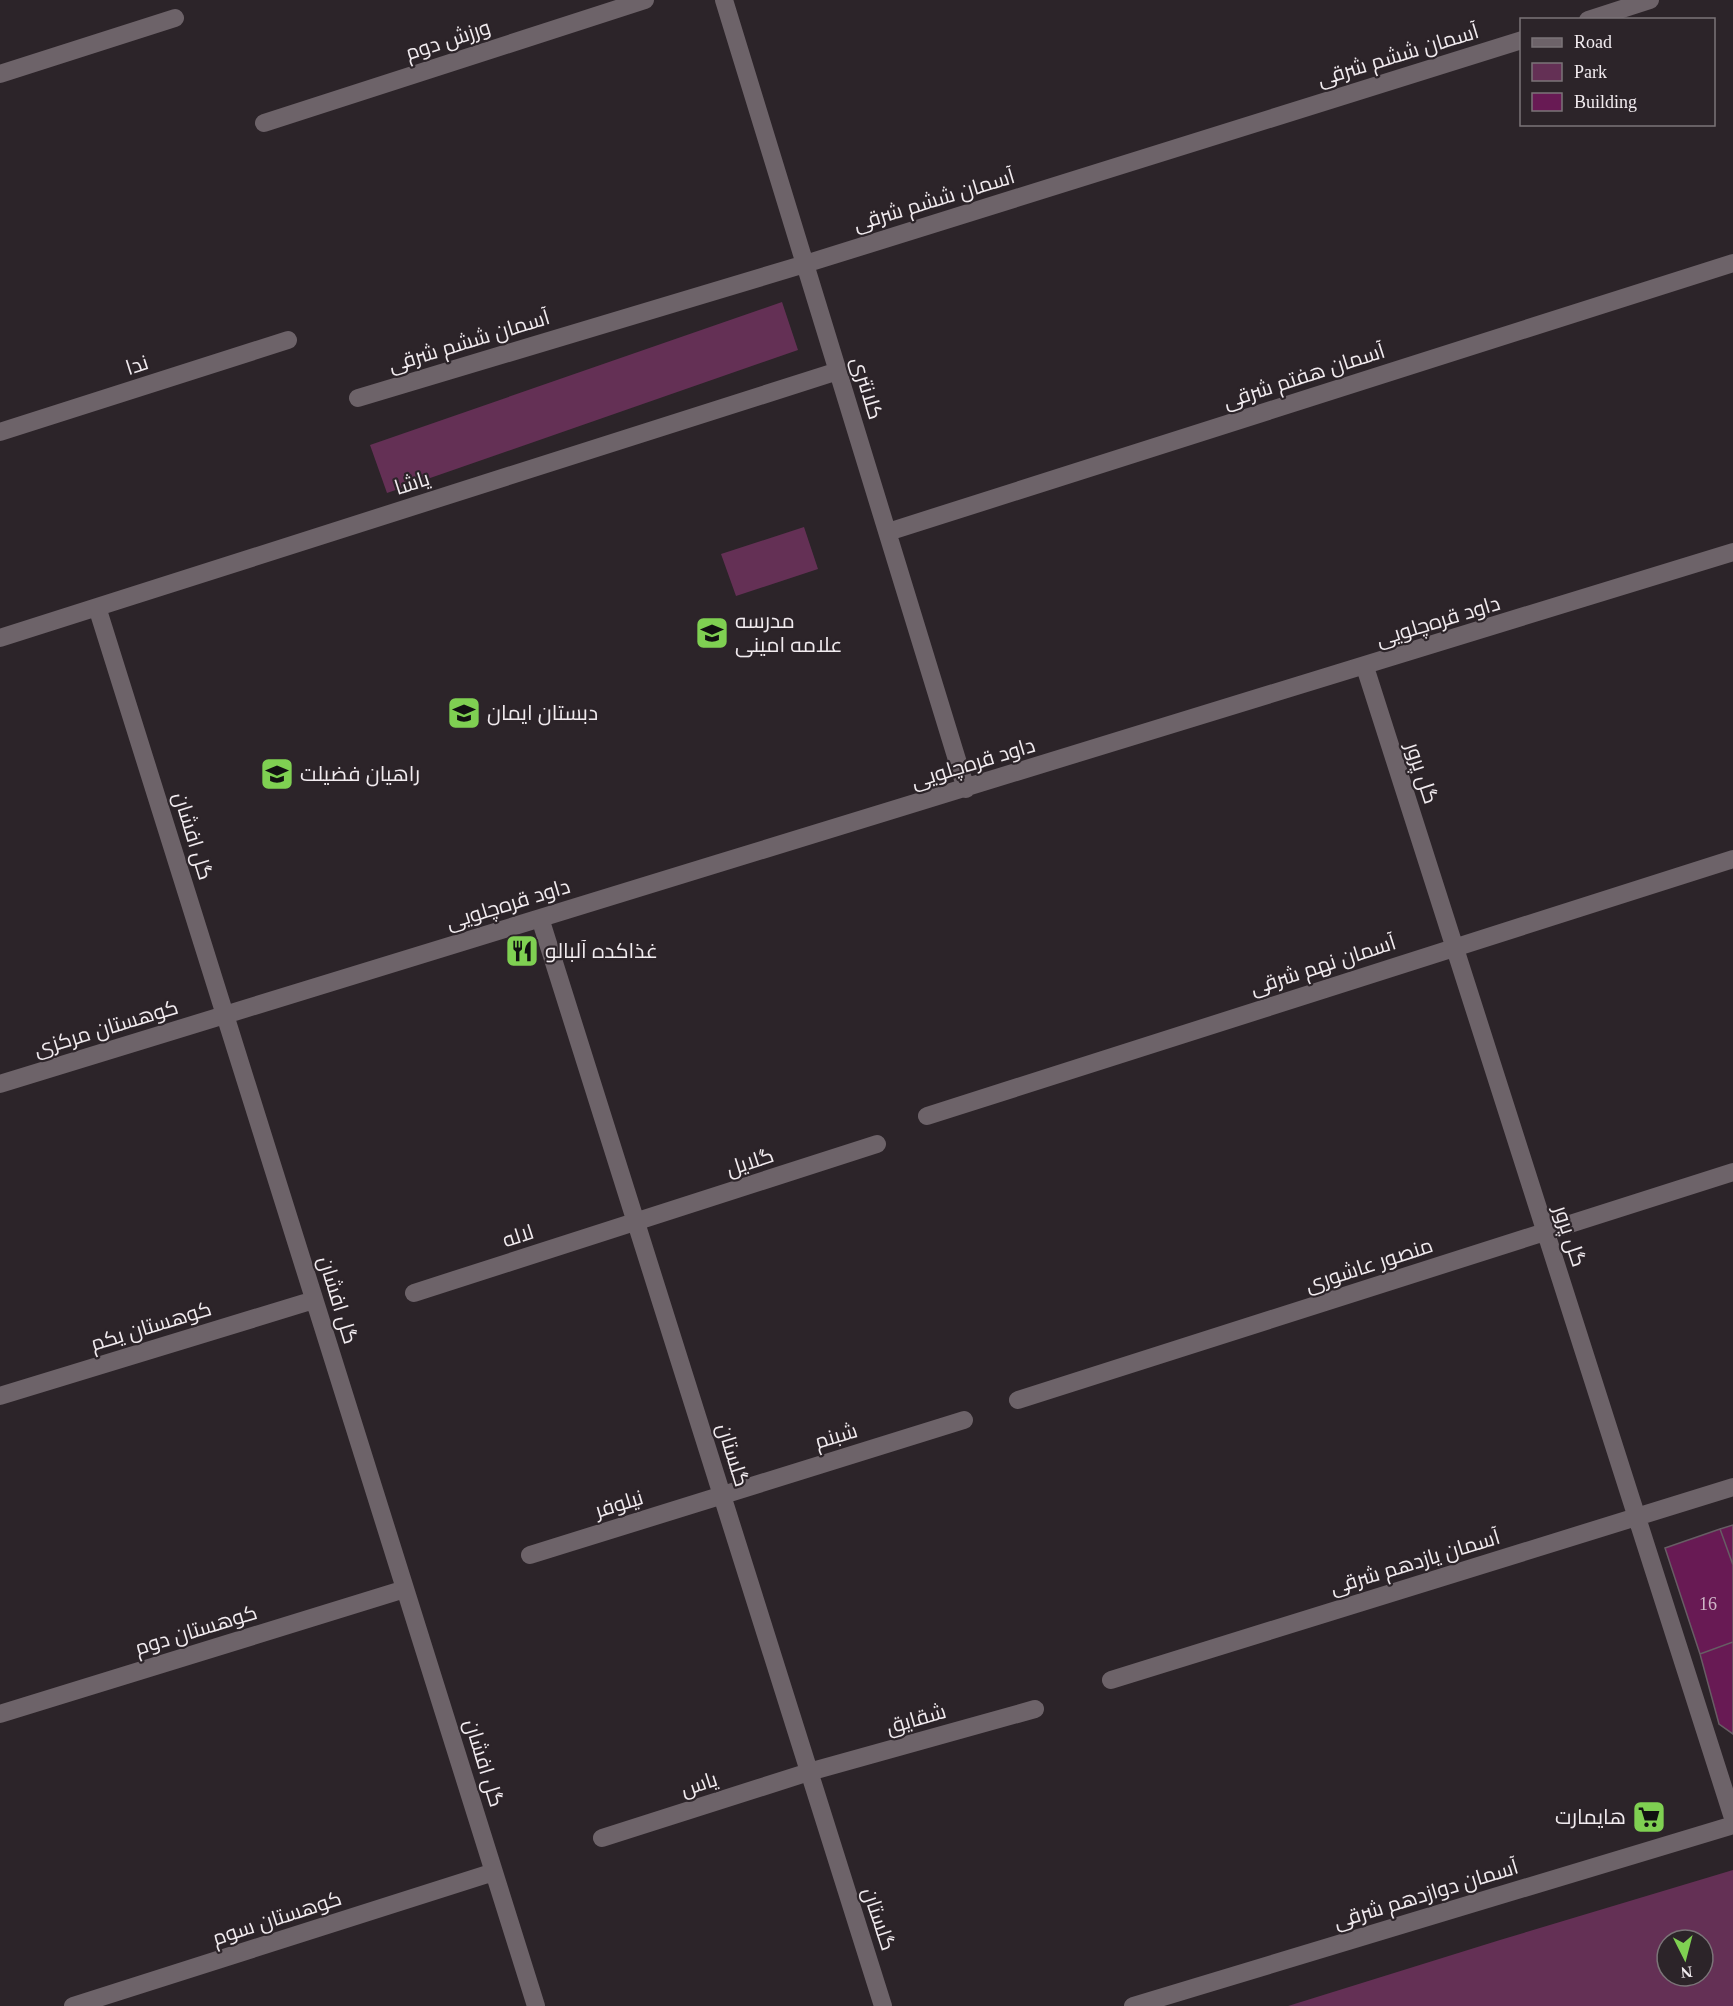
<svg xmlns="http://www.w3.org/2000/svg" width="1733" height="2006" font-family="'Times New Roman',Cairo,serif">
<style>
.green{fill:#643055;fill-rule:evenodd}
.building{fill:#681a54;stroke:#675d64;stroke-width:1.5}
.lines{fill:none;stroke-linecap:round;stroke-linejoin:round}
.minor{stroke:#6d6369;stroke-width:18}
.labels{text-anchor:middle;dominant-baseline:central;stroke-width:4.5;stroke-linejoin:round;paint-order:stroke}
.number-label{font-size:18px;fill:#cfb7c8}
.street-label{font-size:21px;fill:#f1ebef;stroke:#2c2429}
.poi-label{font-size:21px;fill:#f1ebef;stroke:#2c2429;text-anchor:start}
</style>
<rect width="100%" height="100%" fill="#2c2429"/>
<path class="green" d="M782,302L798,350L387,493L370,445Z
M804,527L818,569L736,596L721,554Z
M1733,1870V2006H1288L1500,1940ZM1667,1940H1703V1976H1667Z"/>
<path class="building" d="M1733,1525V1565L1720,1529Z
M1720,1529L1733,1565V1642L1700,1654L1665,1548Z
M1733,1642V1734L1719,1724L1700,1654Z"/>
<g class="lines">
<path class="minor" d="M724,0L966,789
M1588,20L1650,0
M0,74L175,18
M264,123L645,0
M358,398L805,264L1522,40
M0,432L288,340
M888,532L1733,263
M97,607L536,2006
M0,638L838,371
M1365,667L1733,1818
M540,918L883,2006
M0,1084C577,904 1156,733 1733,552
M927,1116L1733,859
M414,1293L877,1144
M0,1396L314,1300
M1018,1400L1733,1172
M530,1555L964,1420
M1111,1680L1733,1487
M0,1714L405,1589
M602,1838L809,1772L1035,1709
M73,2006L494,1872
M1133,2006L1733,1825"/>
</g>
<defs>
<g id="school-square" transform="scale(1.725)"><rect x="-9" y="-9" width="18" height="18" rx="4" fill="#7fd052" stroke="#2c2429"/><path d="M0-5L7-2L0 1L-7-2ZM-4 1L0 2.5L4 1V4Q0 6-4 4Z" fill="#111"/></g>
<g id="restaurant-square" transform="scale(1.725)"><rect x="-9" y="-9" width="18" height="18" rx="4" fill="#7fd052" stroke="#2c2429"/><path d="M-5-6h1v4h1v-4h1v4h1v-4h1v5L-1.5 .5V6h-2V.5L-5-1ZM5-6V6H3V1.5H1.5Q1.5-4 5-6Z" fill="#111"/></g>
<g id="supermarket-square" transform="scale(1.725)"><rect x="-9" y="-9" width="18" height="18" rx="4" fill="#7fd052" stroke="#2c2429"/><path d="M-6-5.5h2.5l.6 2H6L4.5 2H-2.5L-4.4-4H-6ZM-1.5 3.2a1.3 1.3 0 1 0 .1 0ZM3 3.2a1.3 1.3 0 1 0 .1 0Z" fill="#111"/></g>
</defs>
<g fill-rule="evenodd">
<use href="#school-square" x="712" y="633"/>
<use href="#school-square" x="464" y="713"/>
<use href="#school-square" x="277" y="774"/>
<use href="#restaurant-square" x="522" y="951"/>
<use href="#supermarket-square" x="1649" y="1817"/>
</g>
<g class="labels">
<g class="number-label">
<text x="1708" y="1604">16</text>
</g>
<g class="street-label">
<text transform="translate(448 40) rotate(-18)">ورزش دوم</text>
<text transform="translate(1398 55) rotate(-17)">آسمان ششم شرقی</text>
<text transform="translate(934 200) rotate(-17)">آسمان ششم شرقی</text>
<text transform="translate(469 341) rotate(-17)">آسمان ششم شرقی</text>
<text transform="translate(137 365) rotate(-18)">ندا</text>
<text transform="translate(1304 376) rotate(-18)">آسمان هفتم شرقی</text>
<text transform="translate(867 388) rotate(73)">کلانتری</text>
<text transform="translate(412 483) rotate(-18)">یاشا</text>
<text transform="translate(1438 621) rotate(-17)">داود قره‌چلویی</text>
<text transform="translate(973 763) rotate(-17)">داود قره‌چلویی</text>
<text transform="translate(1422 773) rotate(72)">گل پرور</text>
<text transform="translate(193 836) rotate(73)">گل افشان</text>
<text transform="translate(508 904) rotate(-17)">داود قره‌چلویی</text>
<text transform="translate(1323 965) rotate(-18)">آسمان نهم شرقی</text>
<text transform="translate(106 1028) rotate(-17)">کوهستان مرکزی</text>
<text transform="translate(750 1162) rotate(-18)">گلایل</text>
<text transform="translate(518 1236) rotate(-18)">لاله</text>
<text transform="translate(1570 1236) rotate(72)">گل پرور</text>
<text transform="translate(1369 1265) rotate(-18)">منصور عاشوری</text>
<text transform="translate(338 1300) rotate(73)">گل افشان</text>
<text transform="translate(151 1326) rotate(-17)">کوهستان یکم</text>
<text transform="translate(836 1436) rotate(-17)">شبنم</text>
<text transform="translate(733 1455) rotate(73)">گلستان</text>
<text transform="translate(619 1504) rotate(-17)">نیلوفر</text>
<text transform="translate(1415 1562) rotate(-17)">آسمان یازدهم شرقی</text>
<text transform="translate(196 1630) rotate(-17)">کوهستان دوم</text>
<text transform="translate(916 1719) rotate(-16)">شقایق</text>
<text transform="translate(484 1763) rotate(73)">گل افشان</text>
<text transform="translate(699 1784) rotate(-18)">یاس</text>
<text transform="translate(1426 1894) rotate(-17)">آسمان دوازدهم شرقی</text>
<text transform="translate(277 1918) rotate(-18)">کوهستان سوم</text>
<text transform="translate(879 1919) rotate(72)">گلستان</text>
</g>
<g class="poi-label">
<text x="735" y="621">مدرسه<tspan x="735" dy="24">علامه امینی</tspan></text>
<text x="487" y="713">دبستان ایمان</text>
<text x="300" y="774">راهیان فضیلت</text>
<text x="545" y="951">غذاکده آلبالو</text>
<text x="1626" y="1817" text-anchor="end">هایمارت</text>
</g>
</g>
<rect x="1520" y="18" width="195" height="108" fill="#2c2429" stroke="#7b7478" stroke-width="1.5"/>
<rect x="1532" y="38" width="30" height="9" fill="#6d6369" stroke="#7b7478" stroke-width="1.5"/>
<text x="1574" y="48" font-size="18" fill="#f1ebef">Road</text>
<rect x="1532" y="63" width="30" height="18" fill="#643055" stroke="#7b7478" stroke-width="1.5"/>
<text x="1574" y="78" font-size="18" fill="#f1ebef">Park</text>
<rect x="1532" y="93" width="30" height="18" fill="#681a54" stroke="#7b7478" stroke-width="1.5"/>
<text x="1574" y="108" font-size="18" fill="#f1ebef">Building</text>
<g transform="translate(1685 1958) rotate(174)"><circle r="28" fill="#2c2429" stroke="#7b7478" stroke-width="1.5"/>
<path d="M0-4.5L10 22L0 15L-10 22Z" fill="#7fd052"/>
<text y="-9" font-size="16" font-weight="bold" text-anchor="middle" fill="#f1ebef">N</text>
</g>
</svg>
